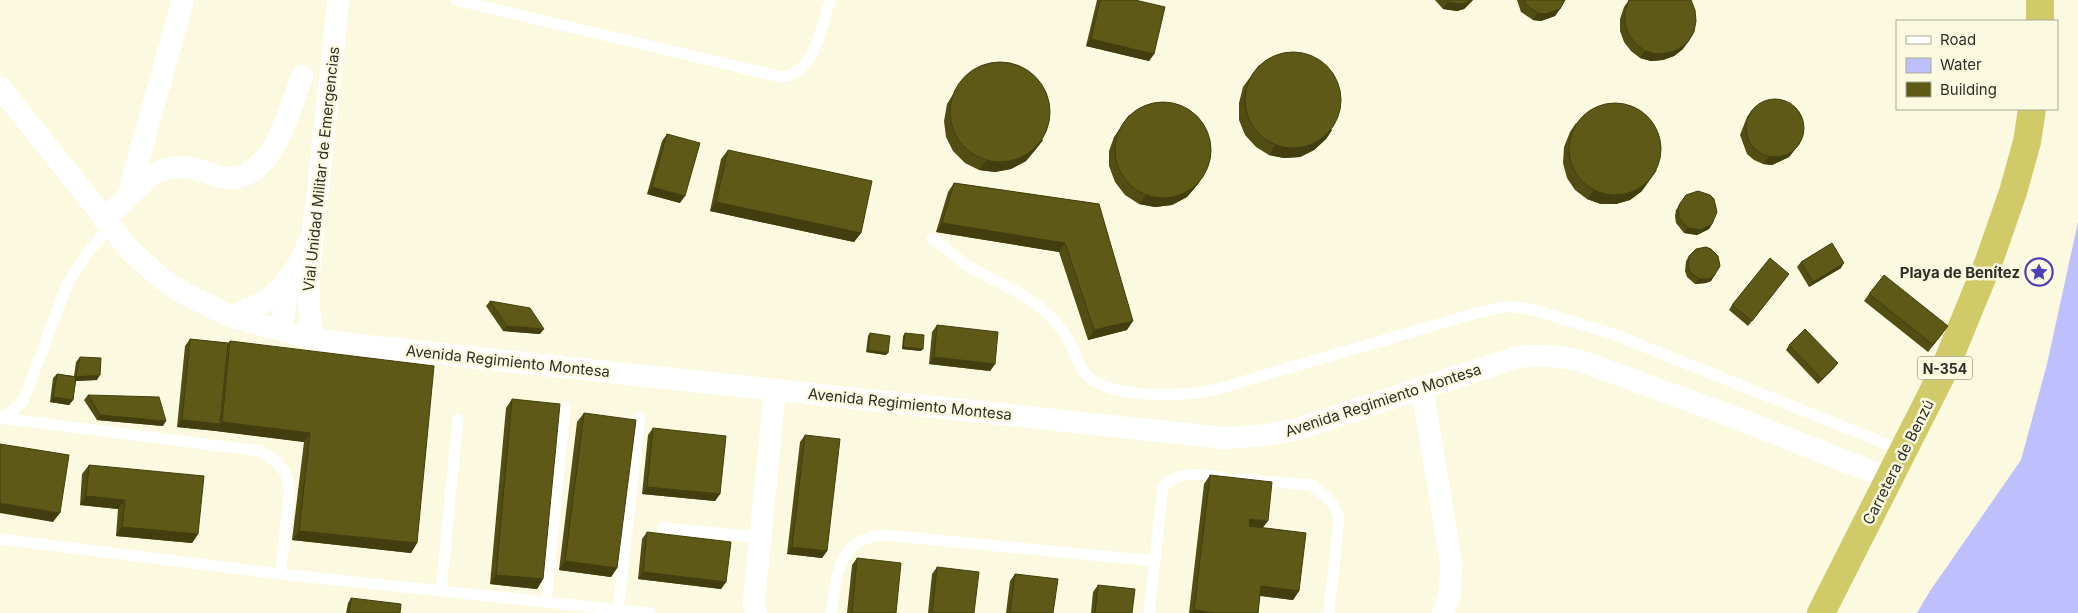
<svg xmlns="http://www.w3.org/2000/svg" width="2078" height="613" font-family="Inter,sans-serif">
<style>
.water{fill:#bec0fd}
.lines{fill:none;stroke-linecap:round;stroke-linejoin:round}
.lane{stroke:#fff;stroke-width:11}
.street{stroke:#fff;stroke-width:22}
.highway{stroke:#d1ca68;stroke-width:28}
.wall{fill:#514d13}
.shaded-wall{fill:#423e0f}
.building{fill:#5e5916;stroke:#423e0f}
.labels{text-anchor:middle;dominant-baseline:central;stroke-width:5;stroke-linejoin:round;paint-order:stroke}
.shield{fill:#fbfae1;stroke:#6c6c5e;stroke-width:1}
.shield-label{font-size:14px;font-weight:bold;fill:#2f2f26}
.street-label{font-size:15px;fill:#2f2f26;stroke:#fbfae1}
.poi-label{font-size:15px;font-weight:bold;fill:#2f2f26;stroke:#fbfae1;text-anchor:end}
</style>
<rect width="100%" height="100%" fill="#fbfae1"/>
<path class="water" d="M2078,222V613H1917L1930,591L2021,460L2047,364Z"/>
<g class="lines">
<path class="lane" d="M456,0L781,77C815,74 821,28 830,0
M932,239C944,245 951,254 962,262C990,281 1026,292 1050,316C1059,325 1066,335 1072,347C1076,355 1078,364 1083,371C1107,401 1180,396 1214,390L1473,314L1508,306L1520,308L1534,310L1613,334L1904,451
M0,418L260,451C295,468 291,491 286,524C284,540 282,557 280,574
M0,418L16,408L24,399L67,285L88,252L110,227
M1239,479L1311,485L1326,496L1332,503L1339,518L1329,613
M662,528L760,537
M0,539L280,574L650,613
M441,591L458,419
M546,602L565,407
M618,610L640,417
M831,613C837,576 837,538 884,535L1155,561
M1149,613L1163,487C1180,469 1201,475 1223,477"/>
<path class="street" d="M0,87L130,250L163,280L185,294L232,317L314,339L357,345L1224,438L1266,435L1298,429L1514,358C1537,354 1558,355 1581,361L1731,416L1890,479
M128,196L183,0
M104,220L152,174C177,163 190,166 214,175C269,195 289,111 302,76
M232,317C243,311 254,307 265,301C285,290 302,262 309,241
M282,330L288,279
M314,339C303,298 312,240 317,198C324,132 332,66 338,0
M1422,387L1451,563L1450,593L1443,613
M756,613L754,602L775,390"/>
<path class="highway" d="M2040,0V21
M1821,613L1945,368L1989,261L2013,192L2027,142L2032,109"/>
</g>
<path class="wall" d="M1097,0H1135L1154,54L1149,61L1086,46Z
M1435,0H1473L1464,9L1457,11L1443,9Z
M1517,0H1565L1555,16L1541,21L1533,20L1521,12Z
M1629,0L1683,49L1674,56L1663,60L1651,61L1640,58L1631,51L1624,42L1620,31V19L1624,7Z
M1259,65L1332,130L1326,139L1314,150L1300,157L1284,158L1269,155L1256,147L1245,135L1239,120V103L1243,87Z
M962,80L1043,140L1036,149L1026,161L1011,169L995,172L979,170L965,163L953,151L946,137L944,121L947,104Z
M1752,110L1800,143L1789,157L1772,165L1763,164L1754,160L1747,154L1740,135L1747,117Z
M1129,115L1204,175L1198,184L1187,197L1172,205L1155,207L1139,204L1125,195L1115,182L1109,166V151L1114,137Z
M1576,123L1642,191L1630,200L1616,204H1601L1587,199L1575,190L1567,178L1563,163L1564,147L1570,132Z
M667,134L680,203L647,194L662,141Z
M728,150L861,233L854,242L710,211L721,159Z
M954,183L1099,204L1127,330L1088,340L1059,252L936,232L948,192Z
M1686,195L1712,224L1709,229L1697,235L1684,233L1676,223L1675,216L1676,210Z
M1689,256L1714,276L1711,281L1706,283L1695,284L1687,277L1685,271L1686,261Z
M1801,262L1841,268L1809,287L1797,267Z
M1786,278L1748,326L1729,310L1732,305Z
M1869,294L1943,333L1928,352L1864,301Z
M490,301L540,334L503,331L486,306Z
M937,325L995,364L990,371L929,364L932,332Z
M870,333L886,355L866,352L868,336Z
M905,333L921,351L902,349L903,336Z
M190,339L228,343L230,341L417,543L411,553L292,540L304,442L216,431L177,427L185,346Z
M1789,345L1838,363L1834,368L1818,384L1786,350Z
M80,357L97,380L76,381L73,400L69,405L50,402L53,378L57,374L74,376L76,362Z
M88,395L163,426L97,420L84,400Z
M512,399L543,579L537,589L490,584L506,408Z
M584,413L617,568L611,577L559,570L577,422Z
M653,428L720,494L715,501L642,494L648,435Z
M805,435L827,551L822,558L787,554L800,442Z
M89,465L198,534L192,543L116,536L118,509L80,505L82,474Z
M1210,475L1263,528L1299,591L1293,600L1260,596L1258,613H1189L1204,484Z
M647,532L726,582L721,589L638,579L642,539Z
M857,558L896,613H847L852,565Z
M937,567L974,613H928L932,574Z
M1015,574L1053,613H1006L1010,581Z
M1098,585L1132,613H1091L1093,592Z
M351,598L400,613H346L348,603Z"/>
<path class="shaded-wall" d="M1473,0L1464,9L1457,11L1443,9L1448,2Z
M1560,9L1555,16L1541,21L1533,20L1538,13Z
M1091,39L1154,54L1149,61L1086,46Z
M1688,42L1683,49L1674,56L1663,60L1651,61L1640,58L1645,51Z
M1332,130L1326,139L1314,150L1300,157L1284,158L1269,155L1275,146Z
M1043,140L1036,149L1026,161L1011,169L995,172L979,170L986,161Z
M1800,143L1789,157L1772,165L1763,164L1768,157Z
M1657,170L1642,191L1630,200L1616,204H1601L1587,199L1594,190Z
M1204,175L1198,184L1187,197L1172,205L1155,207L1139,204L1146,195Z
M652,187L685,196L680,203L647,194Z
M716,202L861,233L854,242L710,211Z
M942,223L1065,243L1059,252L936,232Z
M1712,224L1709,229L1697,235L1684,233L1688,228Z
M1844,263L1841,268L1809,287L1813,282Z
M1714,276L1711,281L1706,283L1695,284L1699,279Z
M1133,321L1127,330L1088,340L1094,330Z
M507,326L544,329L540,334L503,331Z
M903,347L923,349L921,351L902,349Z
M868,350L888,353L886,355L866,352Z
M934,357L995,364L990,371L929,364Z
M1838,363L1834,368L1818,384L1822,379Z
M100,375L97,380L73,381L76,377Z
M53,397L73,400L69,405L50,402Z
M100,415L166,421L163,426L97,420Z
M182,420L220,424L216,431L177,427Z
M222,422L310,433L304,442L216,431Z
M647,487L720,494L715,501L642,494Z
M86,496L125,500L118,509L80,505Z
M0,503L60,513L53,522L0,513Z
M1250,519L1268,521L1261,530L1244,528Z
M122,527L198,534L192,543L116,536Z
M299,531L417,543L411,553L292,540Z
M792,547L827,551L822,558L787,554Z
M565,561L617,568L611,577L559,570Z
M643,572L726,582L721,589L638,579Z
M496,575L543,579L537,589L490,584Z
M1261,586L1299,591L1293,600L1255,595Z
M1194,610L1215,613H1192Z"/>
<path class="building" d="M1100,0H1135L1165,7L1154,54L1091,39Z
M1447,0H1471L1469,2L1462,4L1448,2Z
M1524,0H1565L1560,9L1546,14L1538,13L1526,5Z
M1629,0H1691L1695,10L1696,21L1694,32L1688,42L1679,49L1668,53L1656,54L1645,51L1636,44L1629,35L1625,24V12Z
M1245 100a48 48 0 1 1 96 0a48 48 0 1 1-96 0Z
M950 112a50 50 0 1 1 100 0a50 50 0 1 1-100 0Z
M1746 128a29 29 0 1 1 58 0a29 29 0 1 1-58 0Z
M1115 150a48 48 0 1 1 96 0a48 48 0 1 1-96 0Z
M1569 149a46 46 0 1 1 92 0a46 46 0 1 1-92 0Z
M667,134L700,143L685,196L652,187Z
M728,150L872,181L861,233L716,202Z
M954,183L1099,204L1133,321L1094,330L1065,243L942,223Z
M1698,191L1710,195L1714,199L1717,212L1712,224L1701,230L1688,228L1679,218L1678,211L1679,205L1686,195Z
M1832,243L1844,263L1813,282L1801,262Z
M1706,247L1711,249L1718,256L1720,266L1714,276L1710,279H1699L1690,272L1688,266L1689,256L1696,249Z
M1770,258L1789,274L1752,321L1732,305Z
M1884,275L1948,326L1933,345L1869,294Z
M490,301L530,308L544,329L507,326Z
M937,325L998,332L995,364L934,357Z
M1805,329L1838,363L1822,379L1789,345Z
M870,333L890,336L888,353L868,350Z
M905,333L924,335L923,349L903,347Z
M190,339L228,343L220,424L182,420Z
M230,341L434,366L417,543L299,531L310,433L222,422Z
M80,357L101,358L100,375L76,377Z
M57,374L76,377L73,400L53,397Z
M88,395L159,397L166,421L100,415Z
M512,399L560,404L543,579L496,575Z
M584,413L636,420L617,568L565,561Z
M653,428L726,436L720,494L647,487Z
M805,435L840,439L827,551L792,547Z
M0,444L69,455L60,513L0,503Z
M89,465L204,476L198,534L122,527L125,500L86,496Z
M1210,475L1272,482L1268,521L1250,519L1249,526L1306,533L1299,591L1261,586L1258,613H1215L1194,610Z
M647,532L731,542L726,582L643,572Z
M857,558L901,563L896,613H852Z
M937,567L979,572L974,613H932Z
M1015,574L1058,579L1053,613H1010Z
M1098,585L1135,589L1132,613H1095Z
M351,598L401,604L400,613H349Z"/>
<defs>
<g id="sight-ring" transform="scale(1.4375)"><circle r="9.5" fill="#fbfae1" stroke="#4e3eb5" stroke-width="1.5"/><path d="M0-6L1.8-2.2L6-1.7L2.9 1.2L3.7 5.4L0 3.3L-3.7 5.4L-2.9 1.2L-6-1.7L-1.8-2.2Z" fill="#4e3eb5"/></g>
</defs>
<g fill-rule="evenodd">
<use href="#sight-ring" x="2039" y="272"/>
</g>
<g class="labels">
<rect class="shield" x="1917.5" y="356.5" width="55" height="23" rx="4"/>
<g class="shield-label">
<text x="1945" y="368">N-354</text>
</g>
<g class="street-label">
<text transform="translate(321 169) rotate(-84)">Vial Unidad Militar de Emergencias</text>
<text transform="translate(508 361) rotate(6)">Avenida Regimiento Montesa</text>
<text transform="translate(1383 400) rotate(-18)">Avenida Regimiento Montesa</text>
<text transform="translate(910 404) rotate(6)">Avenida Regimiento Montesa</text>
<text transform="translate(1898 462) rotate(-63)">Carretera de Benzú</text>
</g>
<g class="poi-label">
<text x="2020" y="272">Playa de Benítez</text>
</g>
</g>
<rect x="1896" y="20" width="162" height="90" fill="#fbfae1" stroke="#a9a996"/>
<rect x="1906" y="36" width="25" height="8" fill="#ffffff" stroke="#a9a996"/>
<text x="1940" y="45" font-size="15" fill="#2f2f26">Road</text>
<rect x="1906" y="58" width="25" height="15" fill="#bec0fd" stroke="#a9a996"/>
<text x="1940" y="70" font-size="15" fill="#2f2f26">Water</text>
<rect x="1906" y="82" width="25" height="15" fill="#5e5916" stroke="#a9a996"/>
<text x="1940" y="95" font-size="15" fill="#2f2f26">Building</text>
</svg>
